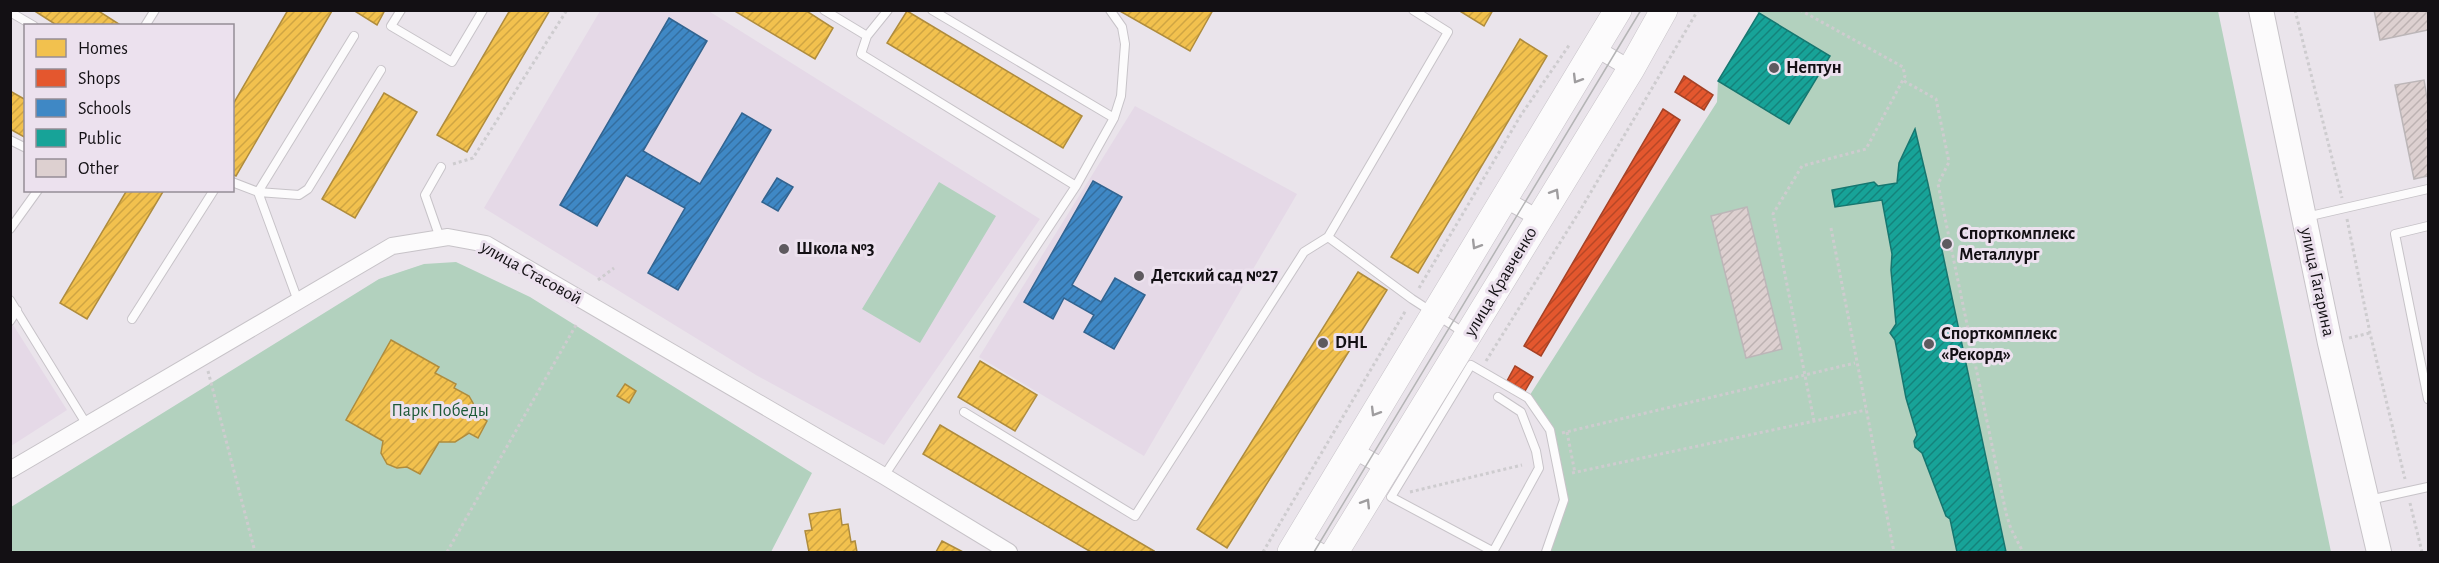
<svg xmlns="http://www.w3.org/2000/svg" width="2439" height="563" font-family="'Alegreya Sans',sans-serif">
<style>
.built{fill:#e5d9e7}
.park{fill:#b2d1be}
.homes{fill:url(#homes-hatch);stroke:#af8c3d;stroke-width:1.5}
.shops{fill:url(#shops-hatch);stroke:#a54226;stroke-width:1.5}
.schools{fill:url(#schools-hatch);stroke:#326490;stroke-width:1.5}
.public{fill:url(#public-hatch);stroke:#167770;stroke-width:1.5}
.building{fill:url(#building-hatch);stroke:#bcb6b8;stroke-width:1.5}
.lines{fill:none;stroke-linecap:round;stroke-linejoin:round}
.service-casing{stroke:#c7c3c8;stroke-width:10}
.minor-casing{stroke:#c7c3c8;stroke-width:18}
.secondary-casing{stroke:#c7c3c8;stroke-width:26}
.primary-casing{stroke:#c7c3c8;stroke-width:28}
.path{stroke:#cecccf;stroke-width:3;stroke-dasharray:3 3;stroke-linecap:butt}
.service{stroke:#fcfbfc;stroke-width:8}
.minor{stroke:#fcfbfc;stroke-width:16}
.secondary{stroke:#fcfbfc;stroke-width:24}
.primary{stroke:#fcfbfc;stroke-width:27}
.tram{stroke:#b4b4b5;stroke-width:1.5}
.oneway{stroke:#9f9d9f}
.poi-dot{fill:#5e5a5f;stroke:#ece1ee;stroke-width:2}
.labels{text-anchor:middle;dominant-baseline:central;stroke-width:6;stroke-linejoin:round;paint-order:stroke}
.poi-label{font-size:18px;font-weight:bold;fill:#131014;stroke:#ece1ee;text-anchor:start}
.street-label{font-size:18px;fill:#131014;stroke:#ece1ee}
.park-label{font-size:18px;fill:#1c5937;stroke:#ece1ee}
</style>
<defs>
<pattern id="homes-hatch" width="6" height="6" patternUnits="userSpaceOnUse" patternTransform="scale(1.5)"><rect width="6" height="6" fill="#f2c14e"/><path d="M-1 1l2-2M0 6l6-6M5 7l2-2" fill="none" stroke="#cfa543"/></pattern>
<pattern id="shops-hatch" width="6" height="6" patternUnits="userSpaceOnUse" patternTransform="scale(1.5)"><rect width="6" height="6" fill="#e4572e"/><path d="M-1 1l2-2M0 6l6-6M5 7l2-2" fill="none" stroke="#b84726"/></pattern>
<pattern id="schools-hatch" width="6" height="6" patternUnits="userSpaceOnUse" patternTransform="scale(1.5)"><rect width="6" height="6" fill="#3f88c5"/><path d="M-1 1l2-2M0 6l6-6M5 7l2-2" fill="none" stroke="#346e9f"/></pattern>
<pattern id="public-hatch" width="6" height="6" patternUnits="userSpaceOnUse" patternTransform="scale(1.5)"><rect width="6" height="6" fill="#17a398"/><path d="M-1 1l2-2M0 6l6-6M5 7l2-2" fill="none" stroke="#14837b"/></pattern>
<pattern id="building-hatch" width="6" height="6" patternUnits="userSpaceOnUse" patternTransform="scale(1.5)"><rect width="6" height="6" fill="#ddd0d0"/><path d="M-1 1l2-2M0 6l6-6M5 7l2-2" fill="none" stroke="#bdb2b2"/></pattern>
</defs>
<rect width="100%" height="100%" fill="#eae4eb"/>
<path class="built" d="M707,10L1040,219L884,445L756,375L484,208L600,11Z
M1135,106L1297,194L1144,456L979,357Z
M10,320L67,410L11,446H10Z"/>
<path class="park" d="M1756,11H2218L2331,552H1546L1564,500L1552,435L1528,398L1717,102L1718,81L1759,14Z
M939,182L996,216L920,343L862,309Z
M456,262L530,297L812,473L771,552H11V507L379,279L424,264Z"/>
<path class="homes" d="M33,10H97L122,26H58Z
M288,10L332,11L236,176L232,174V106Z
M353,10H385L377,25Z
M510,10H550L467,152L437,135Z
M733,10H805L833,28L815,59Z
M1118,10H1213L1190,51Z
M1458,10H1493L1484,26Z
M907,11L1082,116L1063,148L887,43Z
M1520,39L1547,56L1418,273L1391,257Z
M10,91L26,100V138L10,129Z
M384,93L417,112L355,218L322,199Z
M127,190H164L87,319L60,303Z
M1358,272L1387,290L1227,548L1197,529Z
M391,340L439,367L435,373L456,384L454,388L469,396L473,403L476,414L487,421L478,438L469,433L455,442H439L420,474L407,467L397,468L387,464L381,453L383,441L346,420Z
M980,361L1037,395L1015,431L958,397Z
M625,384L636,391L629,403L617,396Z
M940,425L1154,551L1153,552H1091L923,454Z
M840,509L842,525L848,524L851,542L855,541L857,552H809L805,531L812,530L809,514Z
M942,541L963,552H936Z"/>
<path class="shops" d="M1684,76L1713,95L1704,110L1675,92Z
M1663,109L1680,120L1541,356L1524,346Z
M1515,366L1533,377L1525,391L1507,381Z"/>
<path class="schools" d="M669,18L707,41L643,151L700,184L742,113L771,130L678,290L648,273L685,208L626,175L597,226L560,205Z
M777,178L793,187L778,211L762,202Z
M1093,181L1122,197L1072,285L1101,302L1115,278L1145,295L1114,349L1084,332L1094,315L1064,298L1053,319L1024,302Z"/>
<path class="public" d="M1759,13L1830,56L1789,124L1718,81Z
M1915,129L1928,184L2006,552H1957L1950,519L1946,516L1922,453L1915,447L1914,441L1917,435L1906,398L1895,340L1890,333L1896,324L1891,270L1892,254L1882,200L1835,207L1832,190L1874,182L1878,186L1897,183L1899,163Z"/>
<path class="building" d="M2374,10H2428V30L2380,40Z
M2424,80L2428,104V176L2414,179L2395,85Z
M1747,207L1782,349L1746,358L1711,216Z"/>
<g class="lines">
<g class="service-casing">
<path id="service" d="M401,10L391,26L452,62L483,10
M824,10L867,36L888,10
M932,10L1114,118
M10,12L34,26
M145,26L155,10
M867,36L861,54L1076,186
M10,140L26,148
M232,182L258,192L299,195L308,189L381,70
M2306,217L2428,189
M2428,226L2395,234L2428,399
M10,229L38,190
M1328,237L1448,32L1413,10
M440,238L425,195L441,167
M10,300L87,425
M298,301L258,192L354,36
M132,319L214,190
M10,321L17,310
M964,412L1135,516L1304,252L1328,237L1412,299L1466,334
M884,476L1076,186L1114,118L1121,96L1125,44L1122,27L1110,10
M2369,500L2428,487
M1493,552L1539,468L1536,451L1521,412L1498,397
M1494,552L1391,497L1471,365L1528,398L1550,430L1564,500L1546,552"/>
</g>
<g class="minor-casing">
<path id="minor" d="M1595,48L1631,69
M1504,199L1540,219
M1353,450L1387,469
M10,470L392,246L448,237L486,244L884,476L1009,552
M1299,539L1321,552"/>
</g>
<g class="secondary-casing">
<path id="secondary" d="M2261,10L2330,343L2379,552"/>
</g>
<g class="primary-casing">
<path id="primary" d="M1291,552L1618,10
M1335,552L1631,69L1664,10"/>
</g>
<path class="path" d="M1800,10L1903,67L1905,76L1866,149L1802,166L1773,214L1814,421
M2295,10L2342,198
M1904,81L1936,99L1949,162L1938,184L2006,513L2011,529L2023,552
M453,164L473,158L567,10
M2347,219L2370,333L2405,479
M1831,228L1894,552
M598,280L614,268
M1419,288L1521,115L1570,44
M2349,338L2370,333
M1486,361L1581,209L1698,10
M208,371L255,552
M1567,432L1575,473
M1562,433L1855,363
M1572,473L1866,410
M1410,492L1522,465
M2410,503L2422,552
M447,552L576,325
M1263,552L1406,310"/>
<use href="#service" class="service"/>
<use href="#minor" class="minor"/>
<use href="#secondary" class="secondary"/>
<use href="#primary" class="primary"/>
<path class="tram" d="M1314,552L1641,10"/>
</g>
<defs><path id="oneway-chevron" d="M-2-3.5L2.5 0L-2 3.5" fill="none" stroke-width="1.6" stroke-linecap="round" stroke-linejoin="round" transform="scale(1.5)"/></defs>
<g class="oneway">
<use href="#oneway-chevron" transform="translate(1577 79) rotate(121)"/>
<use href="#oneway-chevron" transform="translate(1555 193) rotate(-59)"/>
<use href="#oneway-chevron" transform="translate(1476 245) rotate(121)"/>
<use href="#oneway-chevron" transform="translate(1375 412) rotate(121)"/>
<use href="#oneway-chevron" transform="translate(1366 503) rotate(-58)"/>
</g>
<g class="poi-dot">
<circle cx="1774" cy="68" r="6"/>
<circle cx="1947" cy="244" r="6"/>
<circle cx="784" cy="249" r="6"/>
<circle cx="1139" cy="276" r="6"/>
<circle cx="1323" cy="343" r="6"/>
<circle cx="1929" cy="344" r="6"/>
</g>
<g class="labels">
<g class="poi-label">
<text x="1786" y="68">Нептун</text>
<text x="1959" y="234">Спорткомплекс<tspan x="1959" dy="21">Металлург</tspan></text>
<text x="796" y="249">Школа №3</text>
<text x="1151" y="276">Детский сад №27</text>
<text x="1941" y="334">Спорткомплекс<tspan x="1941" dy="21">«Рекорд»</tspan></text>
<text x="1335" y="343">DHL</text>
</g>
<g class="street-label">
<text transform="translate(531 273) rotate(29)">улица Стасовой</text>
<text transform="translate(1501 282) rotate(-59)">улица Кравченко</text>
<text transform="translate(2317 282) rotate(78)">улица Гагарина</text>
</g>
<g class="park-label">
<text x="440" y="411">Парк Победы</text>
</g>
</g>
<rect width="2439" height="563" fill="none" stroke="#131014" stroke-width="24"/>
<rect x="24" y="24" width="210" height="168" fill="#ece1ee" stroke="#958d97" stroke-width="1.5"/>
<rect x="36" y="39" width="30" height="18" fill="#f2c14e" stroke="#958d97" stroke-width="1.5"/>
<text x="78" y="54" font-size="18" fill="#131014">Homes</text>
<rect x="36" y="69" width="30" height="18" fill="#e4572e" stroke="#958d97" stroke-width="1.5"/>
<text x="78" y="84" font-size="18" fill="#131014">Shops</text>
<rect x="36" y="99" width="30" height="18" fill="#3f88c5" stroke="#958d97" stroke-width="1.5"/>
<text x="78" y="114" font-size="18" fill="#131014">Schools</text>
<rect x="36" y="129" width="30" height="18" fill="#17a398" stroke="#958d97" stroke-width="1.5"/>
<text x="78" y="144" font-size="18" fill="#131014">Public</text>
<rect x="36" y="159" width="30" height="18" fill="#ddd0d0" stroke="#958d97" stroke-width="1.5"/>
<text x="78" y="174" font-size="18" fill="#131014">Other</text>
</svg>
